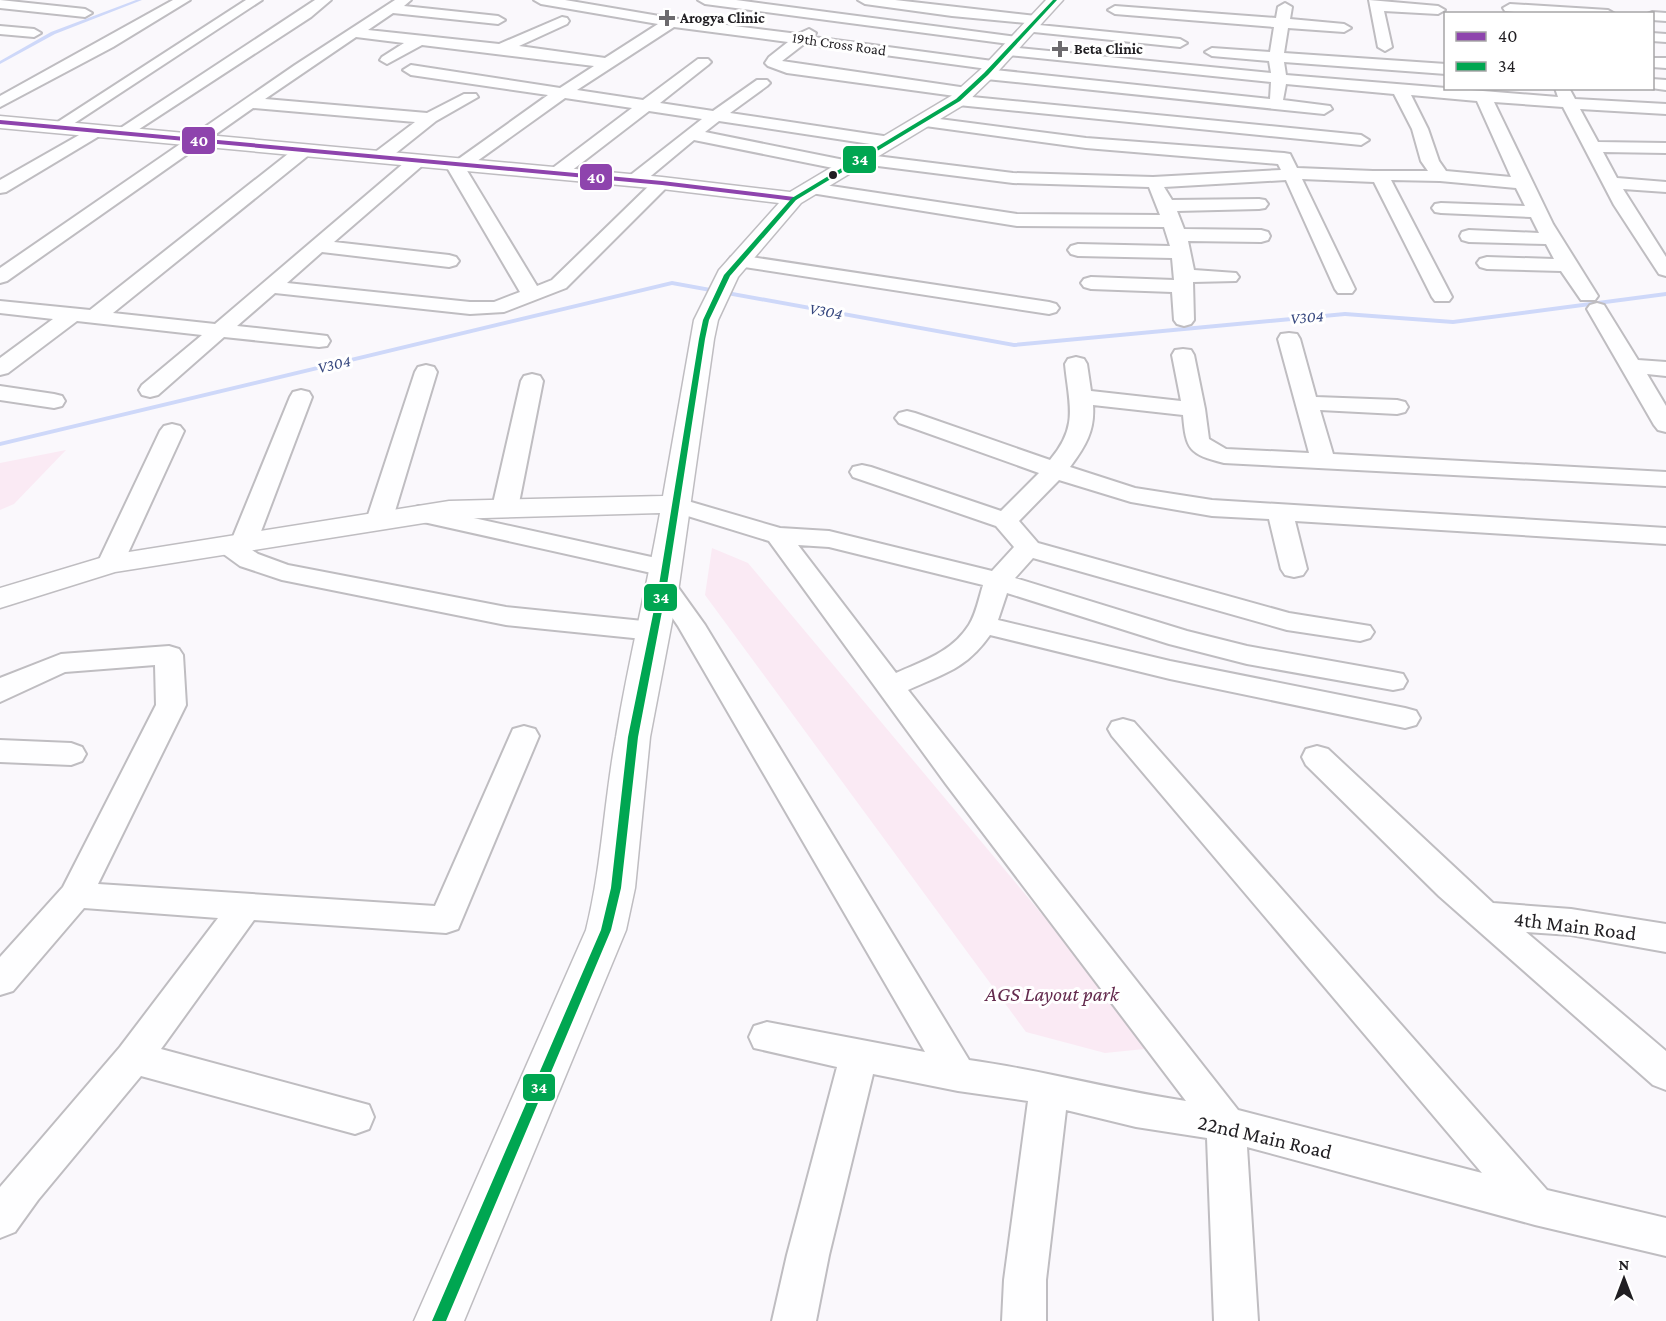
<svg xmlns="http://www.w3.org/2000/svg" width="1666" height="1321" font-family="'Crimson Pro',serif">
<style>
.green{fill:#faeaf4}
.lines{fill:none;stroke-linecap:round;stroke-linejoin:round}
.stream{fill:#ced8f9;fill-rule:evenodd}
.street-casing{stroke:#bfbdc1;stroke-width:4}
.secondary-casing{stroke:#bfbdc1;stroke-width:3}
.street{fill:#fefeff;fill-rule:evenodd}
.secondary{fill:#fefeff;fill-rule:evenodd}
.bus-1-casing{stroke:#fff;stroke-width:5}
.bus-2-casing{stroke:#fff;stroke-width:5}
.bus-1{fill:#8e44ad;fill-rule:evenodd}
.bus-2{fill:#00a651;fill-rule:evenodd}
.poi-dot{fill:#6c6a6e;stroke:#fff;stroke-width:2}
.bus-dot{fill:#201e22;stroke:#fff;stroke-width:2}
.labels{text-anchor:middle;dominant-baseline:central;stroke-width:6;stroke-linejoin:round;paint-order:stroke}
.far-poi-label{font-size:15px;font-weight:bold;fill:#201e22;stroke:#fff;text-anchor:start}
.far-street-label{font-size:15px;fill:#201e22;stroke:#fff}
.far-water-label{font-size:16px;font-style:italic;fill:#37487f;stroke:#fff}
.near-street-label{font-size:21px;fill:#201e22;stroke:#fff}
.near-park-label{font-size:21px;font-style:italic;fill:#642b4e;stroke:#fff}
.line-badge{stroke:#fff;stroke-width:2}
.badge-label{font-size:16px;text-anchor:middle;font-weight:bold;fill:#fff}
</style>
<rect width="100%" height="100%" fill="#faf8fc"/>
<path class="green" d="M66,450L14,504L0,510V463Z
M712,548L748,563L1154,1048L1105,1053L1026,1032L705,595Z"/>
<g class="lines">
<path class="stream" d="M136,0H142L55,34L0,64V61L51,32Z
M672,281L1014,343L1345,312L1453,320L1666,292V296L1453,324L1345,316L1014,347L672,285L0,446V442Z"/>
<g class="street-casing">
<path id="street" d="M0,0L85,9L92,13L85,17L0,8Z
M173,0H190L113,47L0,107V96Z
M246,0H262L64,130H52L50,127Z
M315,0H331L311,17L127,137L121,138L113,133Z
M395,0H411L404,6L498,16L505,20L498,24L393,13L368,30L499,44L562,17L567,18L569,21L567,24L519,46L605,58L658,24L541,4L534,0H565L671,18L798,34L809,29L816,33L813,37L1000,62L1003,65L995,70L804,44L782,61L967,88L975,93L972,97L1361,135L1369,140L1361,145L958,105L950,100L955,96L787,73L768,66L765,63L769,57L788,42L674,27L577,90L643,100L698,59H708L711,62L708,65L660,103L713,111L757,80H767L770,83L767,86L730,113L890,137L898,142L890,147L719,121L705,132L854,162L851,159L854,155L860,154L1013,173L1153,177L1281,170L1278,164L1086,148L918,125L916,122L918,119L924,117L1086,138L1284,153L1290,154L1297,168L1373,171H1428L1421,161L1412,129L1394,94L1286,84L1283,100L1330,106L1332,109L1324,114L986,79L978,74L986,69L1270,99L1271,82L1008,55L1001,51L1008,47L1271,73L1269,61L1212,56L1205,52L1212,48L1270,52L1274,27L1115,14L1108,10L1115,6L1276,18L1278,7L1285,3L1292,7L1290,19L1344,24L1351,28L1344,32L1288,28L1284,53L1446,64V74L1284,62L1286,75L1558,97L1555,88H1569L1575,99L1666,104V114L1580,109L1598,142L1666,143V153L1603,152L1617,178L1666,182V192L1623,189L1666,257V276L1659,274L1614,205L1563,107L1494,102L1553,224L1598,296L1595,300H1581L1561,271L1487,269L1480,267L1477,263L1480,259L1487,257L1554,259L1546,244L1469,242L1462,240L1460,236L1462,232L1469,230L1539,233L1531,217L1441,213L1435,212L1432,208L1435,204L1441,203L1525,206L1516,188L1440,181L1391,180L1452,297L1449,301H1435L1432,297L1374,182L1302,179L1355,289L1352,293H1338L1335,289L1286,180L1164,187L1172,200L1259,199L1265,200L1268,204L1265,208L1259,209L1177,211L1184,229L1261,230L1268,232L1270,236L1268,240L1261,242L1188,241L1194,270L1236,273L1239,277L1236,281L1193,282L1194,320L1191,324L1184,326L1177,324L1174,320L1172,292L1091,289L1084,287L1081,283L1084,279L1091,277L1174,280L1172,258L1078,256L1071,254L1068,250L1071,246L1078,244L1170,246L1164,227L1017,226L811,193L805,192L802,188L805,184L811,183L1017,214L1160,215L1149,187L1013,183L854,163L857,166L854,170L848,171L694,140L640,185H628L625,181L628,177L702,119L649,111L562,178H550L547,174L550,170L632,108L565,98L466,169L537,286L552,280L656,179H668L671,183L566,288L504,312L470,314L275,293L237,326L319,335L327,336L330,341L327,346L319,347L224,337L158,395L150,397L142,395L139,390L142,385L202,335L77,321L8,373L0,375V358L53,319L0,313V301L90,310L298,146H310L313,150L310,154L113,313L215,324L411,157H423L426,161L423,165L334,242L449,255L456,257L459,261L456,265L449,267L322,252L287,283L470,302H494L520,292L445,164L448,160H457L548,95L411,75L403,70L411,65L560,88L594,66L422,45L387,64L380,60L382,57L404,43L356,37L265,99L427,113L464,94H476L478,97L436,121L386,161H374L371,157L374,153L415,122L253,108L7,281L0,283V268L295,65ZM1411,95L1477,101L1511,177L1446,171L1439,161L1428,129Z
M698,0H736L1017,37L1024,41L1017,45L705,4Z
M858,0H895L1036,16L1043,20L1036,24L952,16L865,4Z
M1369,0L1438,6L1445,10L1438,14L1384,11L1392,47L1385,51L1378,47Z
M1510,4L1608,10L1615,14H1532L1505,11L1503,8Z
M1652,12L1666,13V21L1652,20V14H1647Z
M1029,24L1180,39L1187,43L1180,47L1024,31L1022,28Z
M0,26L34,29L41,33L34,37L0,34Z
M1652,33L1666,34V42L1652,41Z
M1652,58H1666V68L1652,67Z
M1652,79L1666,80V90L1651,88Z
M95,126L101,127L103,131L101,135L6,192L0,193V180Z
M738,255L1049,302L1056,304L1059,308L1056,312L1049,314L731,265L728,261L731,257Z
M1597,303L1604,305L1638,360L1666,362V376L1647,374L1666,406V432L1658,430L1654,425L1587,309L1590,305Z
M1289,333L1297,334L1300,339L1316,397L1397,400L1405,402L1408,407L1405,412L1397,414L1320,410L1333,454L1666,472V486L1224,463C1189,454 1186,450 1183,415L1093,405C1095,431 1085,447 1070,467L1135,488L1212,500L1666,528V544L1295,521L1307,569L1303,575L1294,577L1285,575L1281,569L1269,519L1212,516L1131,502L1059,480L1019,521L1038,543L1289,613L1370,626L1374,632L1370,638L1360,641L1287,630L1033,558L1015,578L1187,631L1247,646L1393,672L1403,674L1407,681L1403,688L1393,690L1247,664L1169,644L1007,593L998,620L1170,661L1405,708L1416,711L1420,718L1416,725L1405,728L1170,679L990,635C966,669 945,673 908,690L1238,1110L1482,1173L1112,736L1108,729L1112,722L1123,719L1134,722L1547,1190L1666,1218V1256L1535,1225L1247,1147L1258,1321H1214L1207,1138L1136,1127L1066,1110L1046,1280V1321H1002L1004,1280L1028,1101L958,1091L873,1074L829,1255L816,1321H772L787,1255L837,1067L754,1048L749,1037L754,1026L767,1022L925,1052L678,626L650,585L654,579L663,577L672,579L705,625L969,1060C1042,1070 1113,1090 1186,1101L946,784L769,541L665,509L662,504L665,499L674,497L780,528L829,531L992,571L1014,547L996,526L853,477L850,472L853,467L862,465L871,467L1001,511L1039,473L899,423L895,418L899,413L907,411L915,413L1050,460C1079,426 1069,405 1065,364L1068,359L1076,357L1084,359L1087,364L1091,391L1181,401L1172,355L1175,350L1183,349L1191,350L1194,355L1205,409L1209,439L1226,449L1309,453L1278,339L1281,334ZM798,545L829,547L983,585C979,598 976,614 969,625C952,652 923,661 896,673Z
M426,365L434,367L437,372L392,521L388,526L379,529L370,526L366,521L415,372L418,367Z
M532,374L540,376L543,381L518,508L514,513L505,516L496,513L492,508L521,381L524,376Z
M0,386L54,394L62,396L65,401L62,406L54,408L0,400Z
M301,390L309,392L312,397L257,542L249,548L258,554L288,565L506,607L653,622L663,625L667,631L663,637L653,640L506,625L282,580L240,566L218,550L214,545L218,540L232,539L290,397L293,392Z
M172,424L180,426L184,431L123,564L119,570L110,572L101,570L97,564L160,431L164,426Z
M419,506L665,560L674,562L678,568L674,574L665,576L410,519L406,514L410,509Z
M169,646L179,649L183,655L186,705L98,884L435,906L513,729L524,726L535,729L539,736L458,929L446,933L254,920L161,1049L369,1105L374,1117L369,1129L355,1134L141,1076L38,1200L15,1232L0,1238V1187L120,1047L218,918L84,908L13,991L0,995V957L63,887L156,705L155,665L65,672L0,702V678L61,654Z
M0,740L71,743L82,747L86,754L82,761L71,765L0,762Z
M1317,746L1328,749L1493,903L1571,909L1666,924V952L1571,935L1526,932L1666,1051V1090L1653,1085L1439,896L1306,765L1302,757L1306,749Z"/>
</g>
<g class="secondary-casing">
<path id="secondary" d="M1046,0H1063L992,78L965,104L801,203L738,277L718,320L714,339L679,585L650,737L635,888L626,930L464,1321H414L586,930C602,866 604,801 616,737C628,662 647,588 660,513L449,519L115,572L0,608V588L110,555L449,501L663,496L694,320L719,270L779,203L662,189L0,128V116L662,177L790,192L951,96L980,70Z"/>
</g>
<use href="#street" class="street"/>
<use href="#secondary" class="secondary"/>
<g class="bus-1-casing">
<path id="bus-1" d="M0,120L662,181L794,197L797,199L794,201L662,185L0,124Z"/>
</g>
<g class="bus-2-casing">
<path id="bus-2" d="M1053,0H1057L988,75L960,101L796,200L730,276L709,320L705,339L667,585L638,737L621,888L611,930L446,1321H432L601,930L611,888L628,737L659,585L699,339L703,320L724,275L792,198L956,99L984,73Z"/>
</g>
<use href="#bus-1" class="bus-1"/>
<use href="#bus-2" class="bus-2"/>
</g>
<g class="poi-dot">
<path d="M664 9h6v6h6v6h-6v6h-6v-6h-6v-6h6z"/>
<path d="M1057 40h6v6h6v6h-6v6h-6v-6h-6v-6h6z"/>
</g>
<circle class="bus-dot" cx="833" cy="175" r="5"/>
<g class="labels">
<g class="far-poi-label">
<text x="680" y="18">Arogya Clinic</text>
<text x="1074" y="49">Beta Clinic</text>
</g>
<g class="far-street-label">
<text transform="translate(839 44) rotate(8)">19th Cross Road</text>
</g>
<g class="far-water-label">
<text transform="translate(826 311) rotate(10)">V304</text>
<text transform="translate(1307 317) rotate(-5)">V304</text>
<text transform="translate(334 364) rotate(-13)">V304</text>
</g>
<g class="near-street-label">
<text transform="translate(1575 926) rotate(7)">4th Main Road</text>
<text transform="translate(1265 1137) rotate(13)">22nd Main Road</text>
</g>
<g class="near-park-label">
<text x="1052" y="994">AGS Layout park</text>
</g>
</g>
<g class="line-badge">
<rect x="181" y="126" width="35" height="29" rx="6" fill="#8e44ad"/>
<rect x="842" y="145" width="35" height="29" rx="6" fill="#00a651"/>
<rect x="579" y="163" width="34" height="28" rx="6" fill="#8e44ad"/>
<rect x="643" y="583" width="35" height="29" rx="6" fill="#00a651"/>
<rect x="522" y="1073" width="34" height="29" rx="6" fill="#00a651"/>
</g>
<g class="badge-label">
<text x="199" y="146">40</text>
<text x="860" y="165">34</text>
<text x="596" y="183">40</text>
<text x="661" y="603">34</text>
<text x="539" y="1093">34</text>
</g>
<rect x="1444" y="12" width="210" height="78" fill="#ffffff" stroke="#a6a5a7" stroke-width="1.5"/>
<rect x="1456" y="32" width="30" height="9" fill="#8e44ad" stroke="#a6a5a7" stroke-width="1.5"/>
<text x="1498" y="42" font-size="18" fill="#201e22">40</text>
<rect x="1456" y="62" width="30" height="9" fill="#00a651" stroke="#a6a5a7" stroke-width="1.5"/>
<text x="1498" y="72" font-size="18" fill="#201e22">34</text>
<g transform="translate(1624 1279)" stroke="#ffffff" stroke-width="4.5" paint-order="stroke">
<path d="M0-4.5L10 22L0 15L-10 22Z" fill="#201e22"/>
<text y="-9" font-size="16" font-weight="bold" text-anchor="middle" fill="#201e22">N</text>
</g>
</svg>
